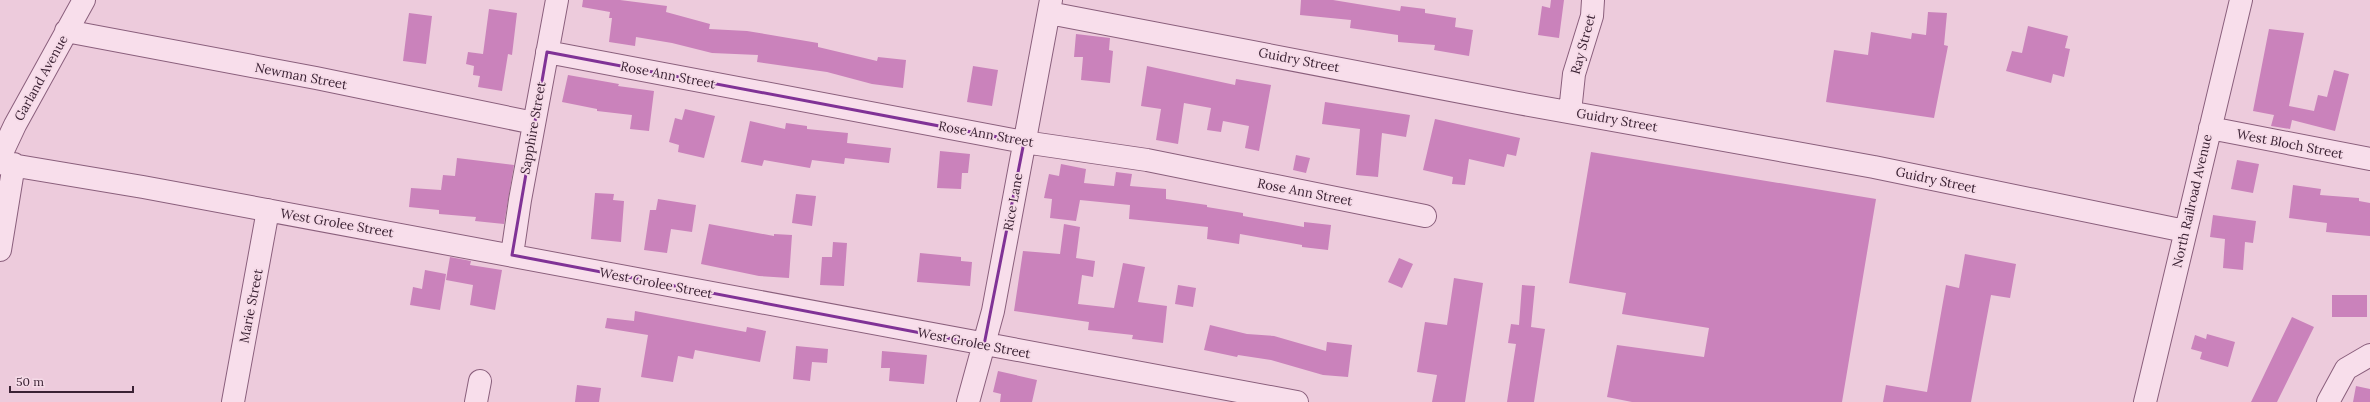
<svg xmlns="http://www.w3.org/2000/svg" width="2370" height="402" font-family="Lora,serif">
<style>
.building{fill:#ca82bb}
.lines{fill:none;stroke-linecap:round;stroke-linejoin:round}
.minor-casing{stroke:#8a5f7c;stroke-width:24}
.minor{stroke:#f8deeb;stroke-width:22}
.marked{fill:none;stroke:#803296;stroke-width:3;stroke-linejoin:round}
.labels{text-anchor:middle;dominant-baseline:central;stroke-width:3.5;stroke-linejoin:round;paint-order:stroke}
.street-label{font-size:13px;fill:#3b2234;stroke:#f5dae7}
</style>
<rect width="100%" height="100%" fill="#edcbdc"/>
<path class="building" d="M583,0H620L667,6L666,12L710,24L709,29L747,31L818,43V47L877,61L878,57L906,60L903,88L872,84L827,72L757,62L758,55L712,53L672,43L636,37L635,46L609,42L612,18H609L610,12L582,7Z
M1301,0H1333L1400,11L1401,6L1425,9V13L1456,18L1455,27L1473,30L1469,56L1434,50L1435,45L1398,42V35L1350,28L1351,20L1300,15Z
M1551,0H1564L1559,38L1538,35L1542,6L1550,8Z
M489,9L517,13L512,55L508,54L502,91L478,87L480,76L473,75L474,66L466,64L468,52L483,54Z
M1928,12L1947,13L1944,45L1948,46L1934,118L1826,102L1834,50L1868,55L1871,32L1911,39L1912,33L1926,35Z
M409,13L432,16L426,64L403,61Z
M2028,26L2068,36L2065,48L2070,49L2064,77L2053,74L2051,83L2006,71L2012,51L2022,53Z
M2269,29L2304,33L2289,106L2314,111L2318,95L2327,97L2334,70L2349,74L2335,131L2292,120L2290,129L2271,126L2274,115L2253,111Z
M1076,34L1110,38L1109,50L1113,51L1110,83L1081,80L1083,57H1074Z
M973,66L998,70L992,106L967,102Z
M1147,66L1235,85L1236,79L1271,85L1259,151L1245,148L1249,126L1223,121L1221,132L1207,130L1211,108L1184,103L1178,144L1156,140L1161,109L1141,106Z
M568,75L619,84L618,86L654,91L649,131L630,129L632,115L597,111V109L562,102Z
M1325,102L1410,115L1406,137L1382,133L1378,177L1356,175L1360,129L1322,124Z
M685,109L715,116L704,158L678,152L679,145L669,142L675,118L682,120Z
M1435,119L1520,138L1516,156L1507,154L1504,167L1469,159L1465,185L1452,184L1453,177L1423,170Z
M750,121L785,129L786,123L807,126V129L848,133L847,143L891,148L889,163L845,158L844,164L812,160L810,168L764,160L762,166L741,162Z
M940,151L970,154L968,173H962L961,189L937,188Z
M1591,152L1876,199L1842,402H1632L1607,397L1617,345L1704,357L1709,328L1622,314L1626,293L1569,283Z
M1296,155L1310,158L1306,173L1293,170Z
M457,158L514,165L504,224L475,221L476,217L439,214V210L409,207L411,188L441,190L443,175L455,176Z
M2237,160L2259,164L2253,193L2231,189Z
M1061,164L1086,169L1084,183L1114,186L1116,172L1132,174L1130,186L1166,189V199L1207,205V207L1243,213V216L1304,227V222L1331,225L1328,250L1302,247V245L1240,234L1239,244L1207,239L1208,227L1129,219L1130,205L1080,200L1076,221L1050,218L1052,199L1044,198L1049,174L1059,176Z
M2293,185L2321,189L2320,195L2359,198V201L2370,203V236L2326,232L2327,223L2289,218Z
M595,193L614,194L613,200L624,201L621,242L591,239Z
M796,194L816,196L812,226L792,223Z
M658,199L696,205L692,232L671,229L667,253L644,250L650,210H656Z
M2213,215L2256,221L2253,243L2245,242L2243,270L2223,268L2225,239L2210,237Z
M709,224L774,236V234L792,235L789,278L759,276L701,264Z
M1064,224L1080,227L1076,258L1095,261L1093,277L1082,275L1078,304L1114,308L1123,263L1145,267L1138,302L1167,306L1163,343L1132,339L1133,335L1088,330L1089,322L1014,311L1023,251L1060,254Z
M833,242L847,243L844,286L820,285L822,257H832Z
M920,253L961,257V261L972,262L970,286L917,282Z
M1965,254L2016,264L2010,298L1991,295L1971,402H1883L1886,385L1927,392L1946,285L1959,288Z
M450,257L471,261L470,265L502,270L495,310L470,305L473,285L446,280Z
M1399,258L1413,264L1402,288L1388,282Z
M425,270L446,274L440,310L410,305L413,287L422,289Z
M1454,278L1483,283L1465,402H1432L1437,375L1417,372L1425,322L1447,325Z
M1178,285L1196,288L1193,307L1175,304Z
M1522,285L1535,286L1531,327L1545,329L1534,402H1507L1516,344L1508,343L1511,324L1519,325Z
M2332,295H2367V317H2332Z
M635,311L746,332L747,327L766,331L760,362L695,350L693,359L678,356L673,382L641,377L648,335L605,328L607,318L634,321Z
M2292,317L2314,327L2277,402H2251Z
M1210,325L1247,334L1274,336L1326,351L1327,342L1352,345L1348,377L1323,375L1271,360L1238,355L1237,357L1204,350Z
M2207,334L2235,342L2228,367L2200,359L2202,352L2191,349L2195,335L2206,339Z
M796,346L828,349L827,363L812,362L810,381L793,379Z
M882,351L927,355L924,384L889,381L890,368H881Z
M998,371L1037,380L1032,402H1000L1001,394L993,392Z
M577,385L601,388L599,402H575Z
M2356,386L2370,389V402H2353Z"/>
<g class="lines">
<g class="minor-casing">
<path id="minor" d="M1049,13L1518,103L1874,167L2185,231
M66,31L316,78L534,123
M547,52L1024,142L1147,160L1425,216
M1570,112L1574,74L1592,16L1593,0
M2210,128L2370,159
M0,157L15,125L84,0
M0,163L143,187L1297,402
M0,250L14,164
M512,255L520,200L557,0
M233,402L268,210
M476,402L480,381
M968,402L993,311L1051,0
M2145,402L2241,0
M2328,402L2346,369L2370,355"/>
</g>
<use href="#minor" class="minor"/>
</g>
<path class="marked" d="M547,52L1024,142L984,345L512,255Z"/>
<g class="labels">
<g class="street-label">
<text transform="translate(1583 44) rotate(-75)">Ray Street</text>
<text transform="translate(1299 60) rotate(11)">Guidry Street</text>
<text transform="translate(668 75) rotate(11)">Rose Ann Street</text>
<text transform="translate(301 76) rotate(11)">Newman Street</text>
<text transform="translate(41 78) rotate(-61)">Garland Avenue</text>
<text transform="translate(1617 120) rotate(10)">Guidry Street</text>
<text transform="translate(533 128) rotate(-80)">Sapphire Street</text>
<text transform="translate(986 134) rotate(10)">Rose Ann Street</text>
<text transform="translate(2290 144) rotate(11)">West Bloch Street</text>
<text transform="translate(1936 180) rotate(12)">Guidry Street</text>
<text transform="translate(1305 192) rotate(11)">Rose Ann Street</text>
<text transform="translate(2192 201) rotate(-77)">North Railroad Avenue</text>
<text transform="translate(1013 202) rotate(-80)">Rice Lane</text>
<text transform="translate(337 223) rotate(10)">West Grolee Street</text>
<text transform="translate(656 283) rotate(11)">West Grolee Street</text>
<text transform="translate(251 306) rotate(-79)">Marie Street</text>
<text transform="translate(974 343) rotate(11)">West Grolee Street</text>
</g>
</g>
<path d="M10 386v6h123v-6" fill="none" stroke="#3b2234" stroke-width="2"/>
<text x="16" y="386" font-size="12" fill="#3b2234" stroke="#f5dae7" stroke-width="3" paint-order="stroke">50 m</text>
</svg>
